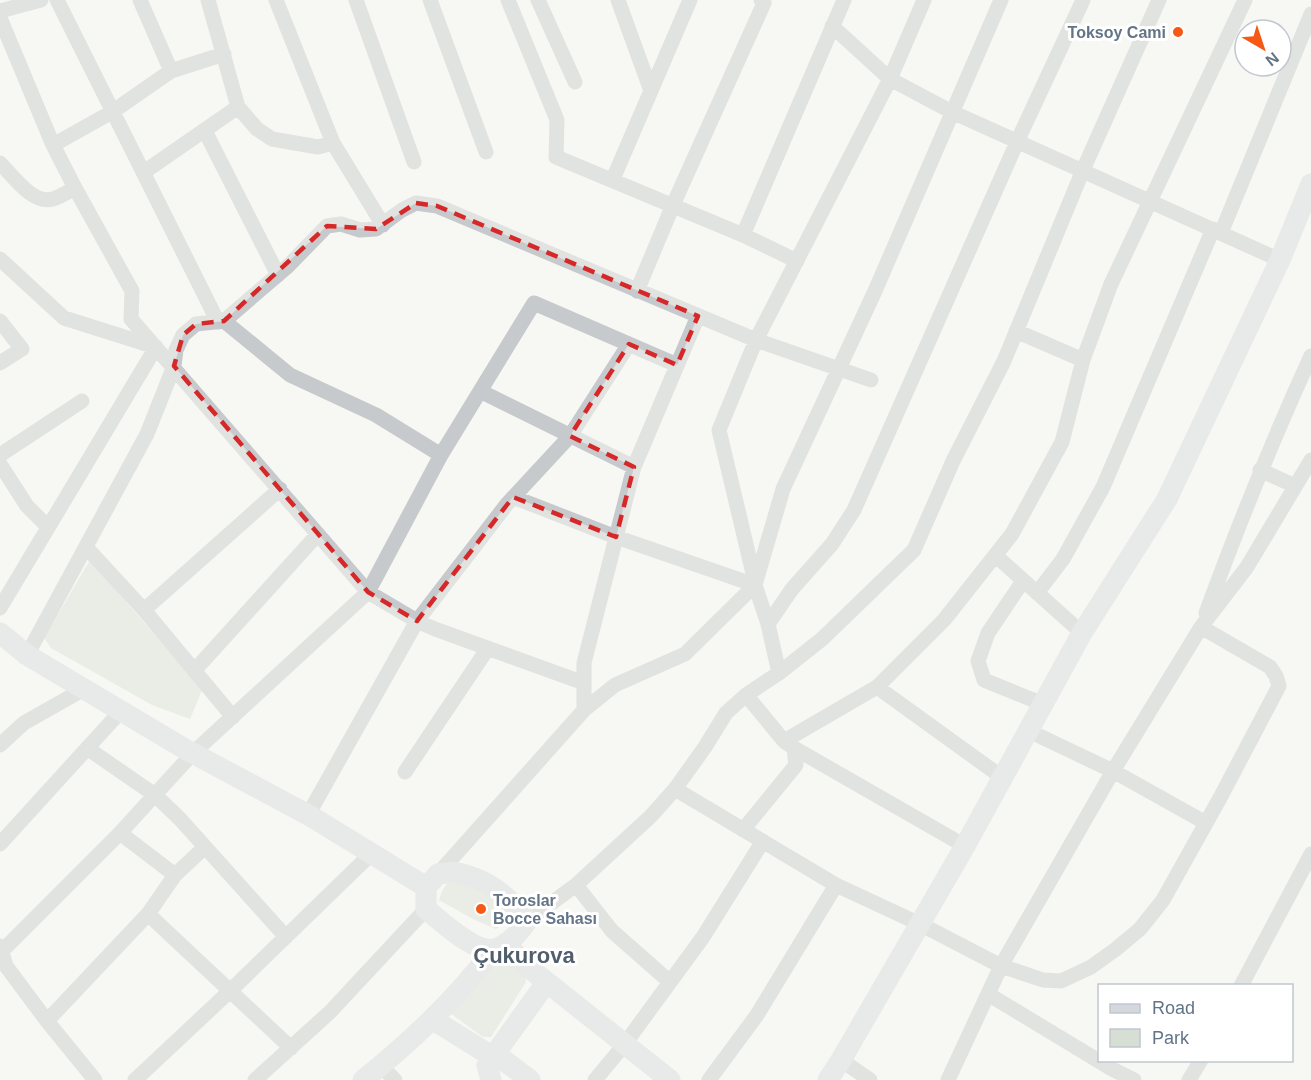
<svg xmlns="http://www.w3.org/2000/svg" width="1311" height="1080" font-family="Helvetica,sans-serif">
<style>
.green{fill:#d7dfd4}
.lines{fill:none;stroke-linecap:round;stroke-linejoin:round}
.street{stroke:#c6cacd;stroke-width:15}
.secondary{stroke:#d4d8dd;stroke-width:21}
.marked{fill:none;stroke:#d62828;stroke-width:4.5;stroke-dasharray:12 8;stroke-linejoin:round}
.poi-dot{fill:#f55915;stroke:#fff;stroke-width:2}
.labels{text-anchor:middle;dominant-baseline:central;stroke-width:6;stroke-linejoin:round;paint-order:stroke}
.poi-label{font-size:16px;font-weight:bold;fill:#637487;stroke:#fff;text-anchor:end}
.district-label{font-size:22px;font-weight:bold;fill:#515e6c;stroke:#fff}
</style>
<rect width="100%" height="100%" fill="#f7f7f3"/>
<path class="green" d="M90,560L202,690L190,719L152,705L51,648L44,638Z
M452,878L480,885L514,918L496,929L473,919L439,900L443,889Z
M500,951L524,974L526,982L491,1037H483L443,1008Z"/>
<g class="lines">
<path class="street" d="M57,0L218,322
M140,0L171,71
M208,0L238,107L257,129L272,139L318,147L333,143
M276,0L333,143L383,225
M356,0L414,162
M430,0L486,152
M508,0L557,120L556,157L743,235L797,261
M538,0L575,82
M618,0L651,91
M0,11L41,0
M0,18L53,145L75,188L132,291L131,319L368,592L417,621L435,629L584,683
M832,26L890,79L952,112L1280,260
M205,131L278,275
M53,145L112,112L171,71L224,54
M0,163C13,176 33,205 53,199C60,197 68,192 75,188
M144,172L238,107
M613,179L690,0
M1221,233L1311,14
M743,235L844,0
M0,259L64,318L156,347L0,608
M637,291L673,205L764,3L761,0
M0,321L22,349L0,363
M224,321L290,375L376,415L441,455
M1016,331L1083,360
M480,391L634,467
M0,455L82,401
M0,464L27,506L48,527
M1260,470L1295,486
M86,547L144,610L233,717
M995,555L1082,633
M1023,581L988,633L978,661L984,680L1043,704
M755,582L719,430L756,340L890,79L924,0
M1037,593L1063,559L1103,487L1213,229
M144,610L280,489
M1206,613C1238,526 1272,441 1311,356
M768,624L755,585L783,489L875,291L1001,0
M27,655L147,434L174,366L176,350L183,335L196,324L224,321L288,266L327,226L341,224L360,230L376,229L402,210L416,203L437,206L756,340L871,380
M194,671L318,534
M779,673L768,624L792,589L832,544L854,510L1017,142L1083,0
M877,687L1003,778
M746,695L784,741L794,748L965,846
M584,710V663L634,467L698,316
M1029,731L1113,771L1206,823
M784,741L877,687L944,620L1012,534L1062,442L1083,360L1111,284L1245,0
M0,745L24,723L84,689
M87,748L155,795L180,819L286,937
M405,772L488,648
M675,789L836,885L920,924L1001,966L1043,980L1061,981L1091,967L1116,949L1140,929L1163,900L1220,798L1279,686L1276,676L1270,667L1201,627
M308,815L417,621L507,504L570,436L629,344
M743,830L796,765L794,748
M120,833L175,875
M0,844L121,711
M438,874L584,710L615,685L685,654L755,585L616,537L513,497
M576,885L612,931L670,982
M148,914L175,875L205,847
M527,921L576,885L651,816L675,789L705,747L726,713L746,695L779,673L822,639L914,550L953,461L1004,361L1083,170L1159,0
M0,946L6,966L47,1021L95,1080
M0,953L120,833L193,753L368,592L441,455L534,303L677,365
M1241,986L1311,854
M988,994L1112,1069L1134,1080
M47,1021L148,914L291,1048
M841,1060L870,1080
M381,1066L395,1080
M135,1080L231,990L371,854
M255,1080L330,1012L426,909
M595,1080L624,1045L703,937L763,841
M709,1080L757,1015L836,885
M948,1080L1001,966L1113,771L1201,627L1247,567L1311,460
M1189,1080L1201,1060"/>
<path class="secondary" d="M0,633L27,655L185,749L312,817L426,887
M454,872C486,878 509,895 527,921C519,932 509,945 495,949C475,954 441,921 426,909V887L438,874Z
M506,943L524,964L670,1080
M432,1019L493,1057L502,1059L530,1080
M363,1080C412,1041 456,999 494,949
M491,1080L487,1065L546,983
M828,1080L841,1060L965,846L1082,633L1167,499L1280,260L1311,184"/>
</g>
<path d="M0 0H1311V1080H0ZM416,203L437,206L698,316L677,365L629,344L570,436L634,467L616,537L513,497L417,621L368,592L174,366L183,335L196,324L224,321L327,226L376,229Z" fill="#f7f7f3" fill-opacity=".55" fill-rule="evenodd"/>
<path class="marked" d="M416,203L437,206L698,316L677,365L629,344L570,436L634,467L616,537L513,497L417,621L368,592L174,366L183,335L196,324L224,321L327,226L376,229Z"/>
<g class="poi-dot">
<circle cx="1178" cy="32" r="6"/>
<circle cx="481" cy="909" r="6"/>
</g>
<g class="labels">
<g class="poi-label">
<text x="1166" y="32">Toksoy Cami</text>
<text x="493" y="900" text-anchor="start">Toroslar<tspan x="493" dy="18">Bocce Sahası</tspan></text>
</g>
<g class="district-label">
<text x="524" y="955">Çukurova</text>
</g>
</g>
<rect x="1098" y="984" width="195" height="78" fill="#ffffff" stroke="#c1c7cf" stroke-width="1.5"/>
<rect x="1110" y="1004" width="30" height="9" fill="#d4d8dd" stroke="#c1c7cf" stroke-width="1.5"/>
<text x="1152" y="1014" font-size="18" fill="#637487">Road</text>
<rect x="1110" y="1029" width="30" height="18" fill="#d7dfd4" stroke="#c1c7cf" stroke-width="1.5"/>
<text x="1152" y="1044" font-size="18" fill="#637487">Park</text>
<g transform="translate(1263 48) rotate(141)"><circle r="28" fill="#ffffff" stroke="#c1c7cf" stroke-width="1.5"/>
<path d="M0-4.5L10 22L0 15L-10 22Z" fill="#f55915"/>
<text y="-9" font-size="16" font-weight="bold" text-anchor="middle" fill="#637487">N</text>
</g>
</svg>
